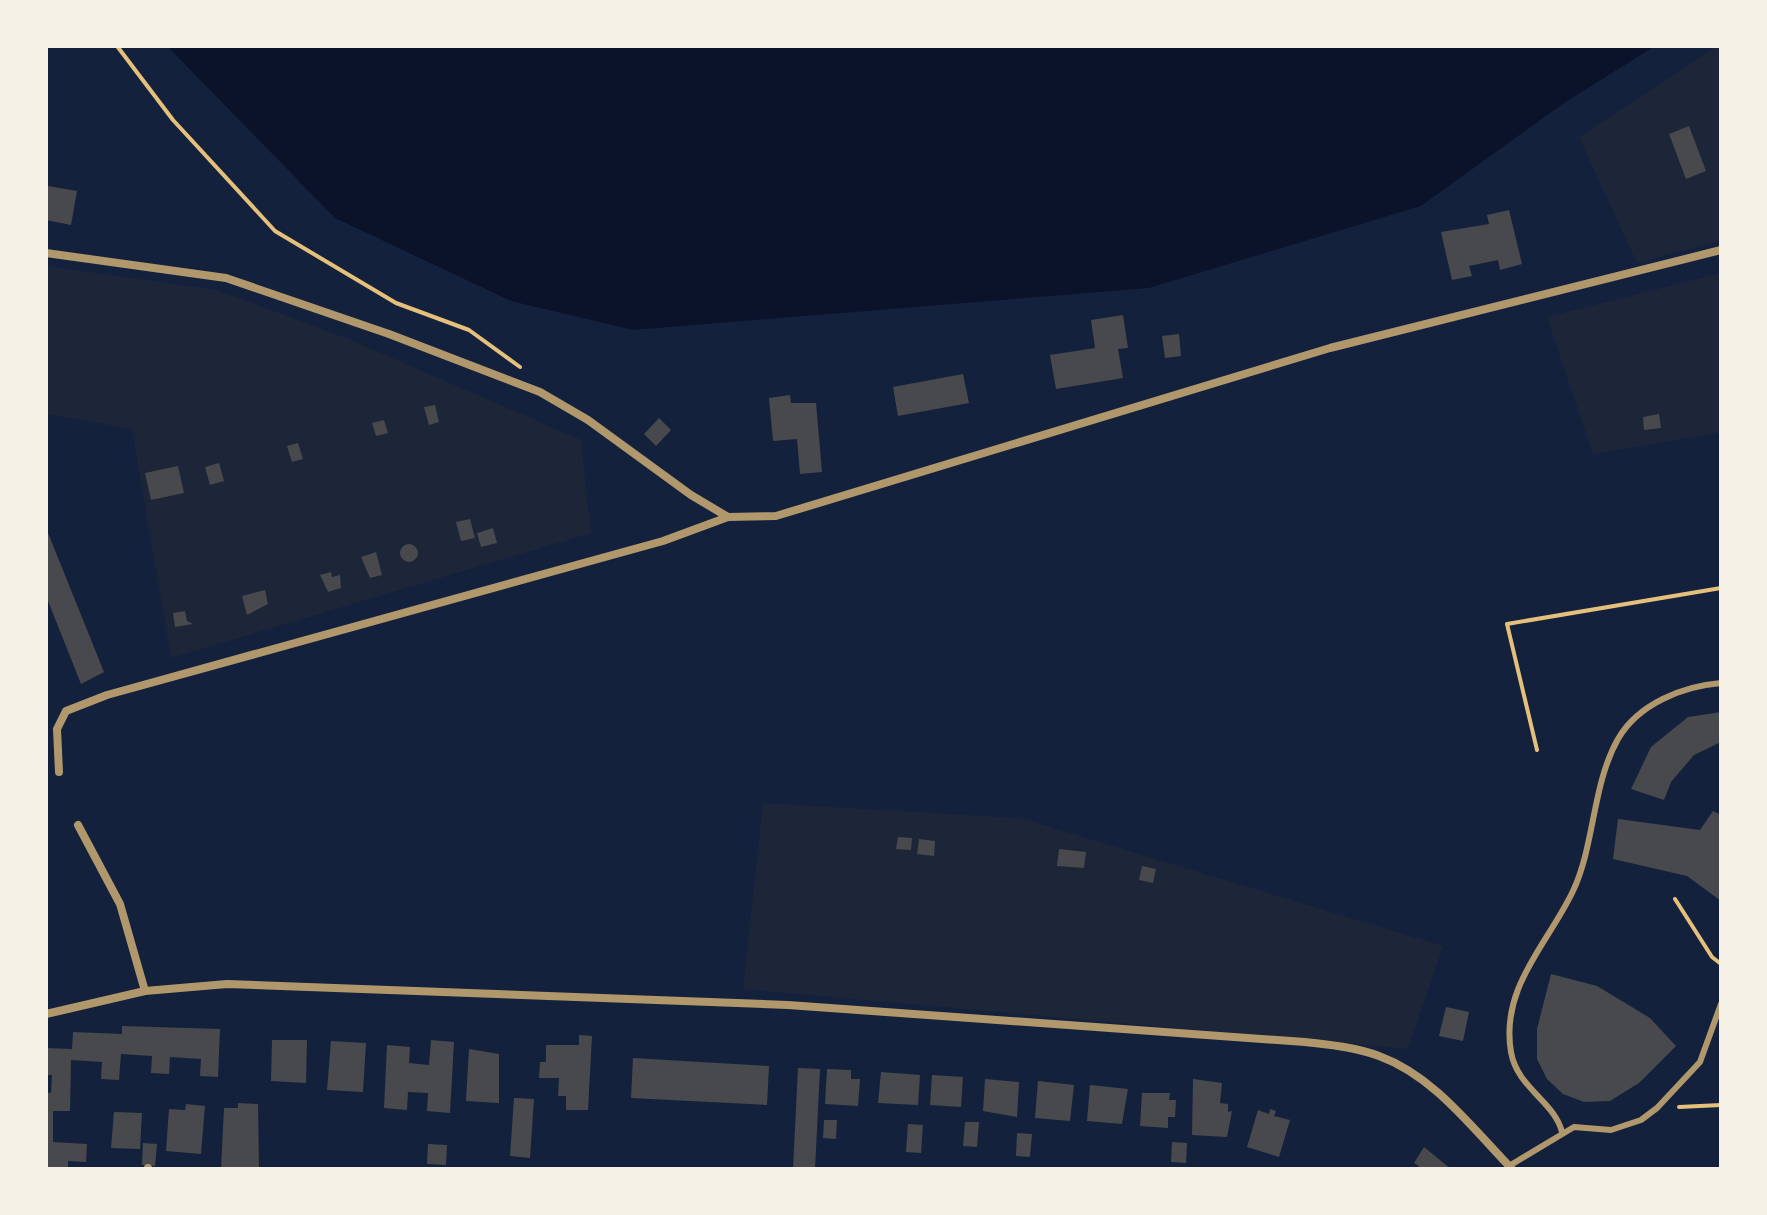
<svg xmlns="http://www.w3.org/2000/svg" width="1767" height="1215" font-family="Signika,sans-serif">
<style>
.green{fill:#1d2539}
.water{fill:#0b132b}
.building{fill:#48494c}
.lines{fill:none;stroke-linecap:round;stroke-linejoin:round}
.path{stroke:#e5c07b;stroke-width:4}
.service{stroke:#b1986c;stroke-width:6}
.minor{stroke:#b1986c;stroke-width:8}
</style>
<rect width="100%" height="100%" fill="#14213d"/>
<path class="green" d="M1717,46H1721V240L1637,263L1579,137Z
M46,266L217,290L351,340L581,440L591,533L171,658L132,429L46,414Z
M1721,273V432L1593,454L1547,317Z
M763,803L1020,818L1443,946L1408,1049L743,989Z"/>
<path class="water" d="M167,46H1655L1564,103L1421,206L1149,288L633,330L511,301L335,218Z"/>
<path class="building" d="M1689,126L1706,171L1686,179L1669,134Z
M48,186L77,191L71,225L46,220Z
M1509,210L1522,264L1500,270L1498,260L1469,266L1472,276L1452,280L1441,232L1489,224L1487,215Z
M1123,315L1128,348L1118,349L1123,378L1056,389L1050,355L1095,348L1091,320Z
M1179,334L1181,356L1165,358L1162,336Z
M963,374L969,403L898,416L893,387Z
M790,395L791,403H816L822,472L800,474L797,439L773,441L769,398Z
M435,405L439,422L429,425L424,407Z
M1659,414L1661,428L1644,430L1643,417Z
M659,418L671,430L656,446L644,434Z
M384,420L388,433L376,436L372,423Z
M298,443L303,459L292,462L287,446Z
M219,463L224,481L210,485L205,467Z
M178,466L184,493L151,500L145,473Z
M470,519L475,538L461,541L456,522Z
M46,528L104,672L81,684L46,596Z
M493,528L497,543L481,547L477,533Z
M400 553a9 9 0 1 1 18 0a9 9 0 1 1-18 0Z
M376,552L382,575L370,578L361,557Z
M331,572L332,577L340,575L341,588L328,592L320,575Z
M265,590L268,604L247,615L242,596Z
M185,611L187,621L193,624L175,627L173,613Z
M1721,712V742L1694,755L1671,782L1664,800L1631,789L1651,747L1688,717Z
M1713,811L1721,815V901L1687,876L1613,859L1618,819L1700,830Z
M898,837L912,838L911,850L896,849Z
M919,839L935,841L934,856L917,854Z
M1059,849L1086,852L1084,868L1057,866Z
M1142,866L1156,869L1153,883L1139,880Z
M1551,974L1597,986L1650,1018L1676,1046L1639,1083L1610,1101L1584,1102L1563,1094L1547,1079L1537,1059V1029Z
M1446,1007L1469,1012L1463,1041L1439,1036Z
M122,1026L220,1029L218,1077L200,1076L201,1059L170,1057L169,1074L151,1073L152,1056L121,1054L119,1080L101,1079L102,1062L71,1060L70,1111H53V1142L87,1144L86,1162L68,1161V1169H46V1092L51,1093L52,1075H46V1048L72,1049L73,1032L122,1034Z
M579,1035L592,1036L588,1110H566V1096H558L559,1078H539L540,1062H546V1045H579Z
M272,1040H307L306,1083L271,1081Z
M431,1040L454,1042L450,1113L427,1111L428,1093L408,1092L407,1110L384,1108L387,1045L410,1047L409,1063L429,1065Z
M331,1041L366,1043L363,1092L327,1090Z
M469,1049L499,1054V1103L466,1101Z
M633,1058L769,1066L767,1105L631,1098Z
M798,1068L820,1069L815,1169H793Z
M827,1069L851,1070V1079H860L858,1106L825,1104Z
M881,1072L920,1075L918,1105L878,1103Z
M932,1075L963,1077L961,1107L930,1105Z
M985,1079L1019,1082L1017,1117L983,1111Z
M1193,1079L1222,1083L1220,1103L1228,1104V1112L1232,1111L1227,1137L1192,1135Z
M1038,1081L1074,1085L1070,1121L1035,1118Z
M1090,1085L1128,1089L1122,1124L1087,1121Z
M1142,1093H1170L1169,1100H1176L1175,1117H1168V1128L1140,1126Z
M514,1098L534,1099L530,1158L510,1156Z
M238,1103L258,1104L259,1168L221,1169L224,1108H238Z
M186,1104L205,1106L201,1154L166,1151L169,1109L185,1110Z
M1270,1109L1276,1111L1274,1116L1290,1120L1279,1157L1247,1147L1258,1110L1269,1114Z
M114,1112L142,1113L140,1149L111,1148Z
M824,1120H837L836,1139L823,1138Z
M965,1122H979L977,1147L963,1146Z
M908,1124L923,1125L921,1153L906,1152Z
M1017,1133L1032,1134L1030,1157L1016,1156Z
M1172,1142L1187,1143L1186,1163L1171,1162Z
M143,1143L157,1144L155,1166L142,1165Z
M428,1144L447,1145L446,1165L427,1164Z
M1424,1147L1451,1169H1417L1419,1166L1414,1163Z"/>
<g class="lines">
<path class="path" d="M117,46L173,120L275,231L396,303L469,330L520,367
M1537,750L1507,624L1721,588
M1675,899L1712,957L1721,964
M1679,1107L1721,1105"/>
<path class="service" d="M1562,1132C1555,1102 1517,1088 1511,1052C1500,987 1548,944 1573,891C1595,844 1592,785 1618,739C1638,704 1683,686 1721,683
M1509,1166L1574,1127L1611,1130L1641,1120L1657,1108L1700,1062L1721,1004"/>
<path class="minor" d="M46,253L226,278L389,334L540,392L588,420L691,495L728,517
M59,772L57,729L66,711L107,695L663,541L728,517L776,516L1330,348L1721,250
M78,825L120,904L145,991
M46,1014L145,991L227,984L788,1005L1305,1042C1330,1045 1355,1047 1379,1056C1434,1076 1472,1128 1512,1169
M148,1169V1168"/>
</g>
<rect width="1767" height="1215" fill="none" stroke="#f6f1e7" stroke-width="96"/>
</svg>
